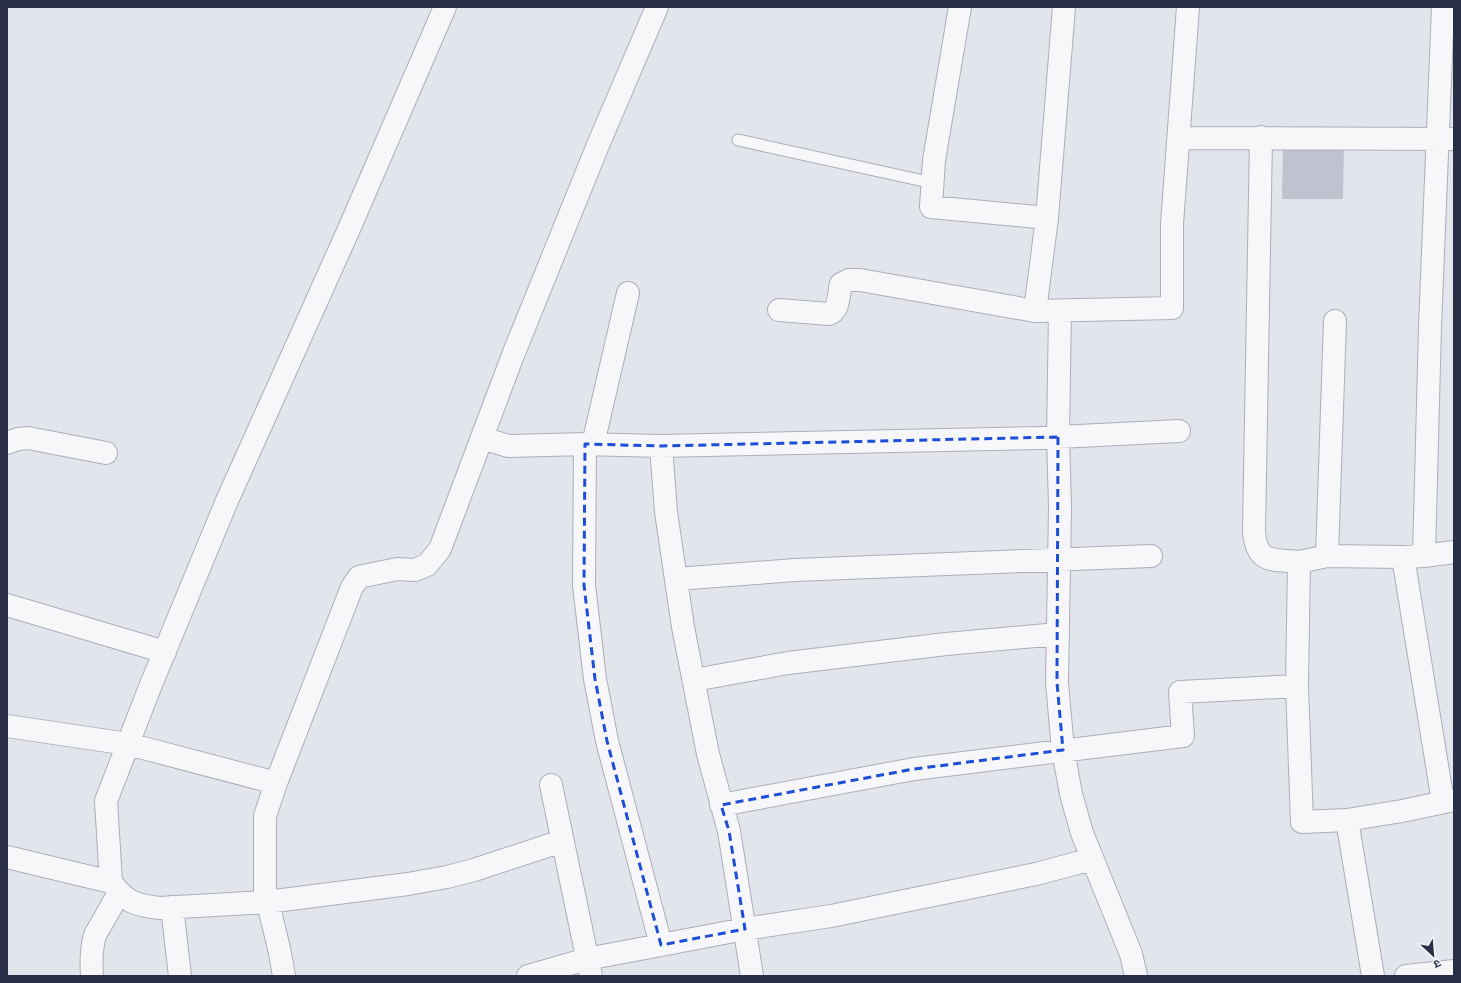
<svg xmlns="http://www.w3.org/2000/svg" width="1461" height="983" font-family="'Titillium Web','Noto Sans Devanagari',sans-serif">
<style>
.building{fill:#c0c2d0}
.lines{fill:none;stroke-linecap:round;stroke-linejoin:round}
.service-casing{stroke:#abaeba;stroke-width:13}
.minor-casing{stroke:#abaeba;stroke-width:24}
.service{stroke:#f7f7fa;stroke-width:11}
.minor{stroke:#f7f7fa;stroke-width:22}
.marked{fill:none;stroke:#1d4ed8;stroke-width:3;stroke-dasharray:8 5;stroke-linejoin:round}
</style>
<rect width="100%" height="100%" fill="#e3e5ec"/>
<path class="building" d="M1283,146H1344L1343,199H1282Z"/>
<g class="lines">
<g class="service-casing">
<path id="service" d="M738,140L933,183"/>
</g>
<g class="minor-casing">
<path id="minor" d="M960,7L934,160L931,207L1047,218
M1443,7L1430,326L1424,556L1403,557L1327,556L1299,562L1297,686L1302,822L1347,820L1402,811L1454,800
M1261,137L1254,532C1257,564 1272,559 1299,562
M1179,138L1454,139
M779,310L829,314C840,310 838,294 841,284L849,280H860L1035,311L1172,308V224L1188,7
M1035,311L1047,218L1064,7
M1060,311L1058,437L1060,507L1057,683L1063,750L1071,794L1082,833L1131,954L1136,976
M482,438L508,446L585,444L661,446L1038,438L1179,431
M7,443L18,439L28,438L106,453
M585,444L584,585L595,679L607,741L661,945
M593,444L628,293
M661,446L666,512L683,627L708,754L729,831L752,976
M1327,556L1335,321
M1424,556L1454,552
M1403,557L1443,802
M676,579L795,570L1151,556
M7,605L165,652
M694,680L788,663L946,644L1058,634
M7,726L128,744L276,783
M551,785L591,976
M721,805L914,769L1183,736L1180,692L1297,686
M1347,820L1373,976
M7,857L111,882L106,801L150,687L226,503L349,229L445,7
M111,882C126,902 134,905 159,908L267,902L408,884L447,877L474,870L562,841
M172,907L180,976
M92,976C91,962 91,949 95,935L119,893
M284,976L280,953L265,890V816L276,783L352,587L359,577L397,569L415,570L427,565L440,549L513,355L598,145L657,7
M528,976L587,959L745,929L831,916L1036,874L1092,859
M1406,976L1454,971"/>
</g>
<use href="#service" class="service"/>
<use href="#minor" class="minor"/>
</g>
<path class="marked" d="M1058,437L1057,683L1063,750L914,769L721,805L729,831L745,929L661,945L607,741L595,679L584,585L585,444L661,446Z"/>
<rect width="1461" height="983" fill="none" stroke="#292e46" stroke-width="16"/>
<g transform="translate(1433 955) rotate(154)" stroke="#f3f5f9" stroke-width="3" paint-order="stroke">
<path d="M0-3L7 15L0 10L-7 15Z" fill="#292e46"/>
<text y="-6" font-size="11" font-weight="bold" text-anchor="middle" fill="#292e46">उ</text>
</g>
</svg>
